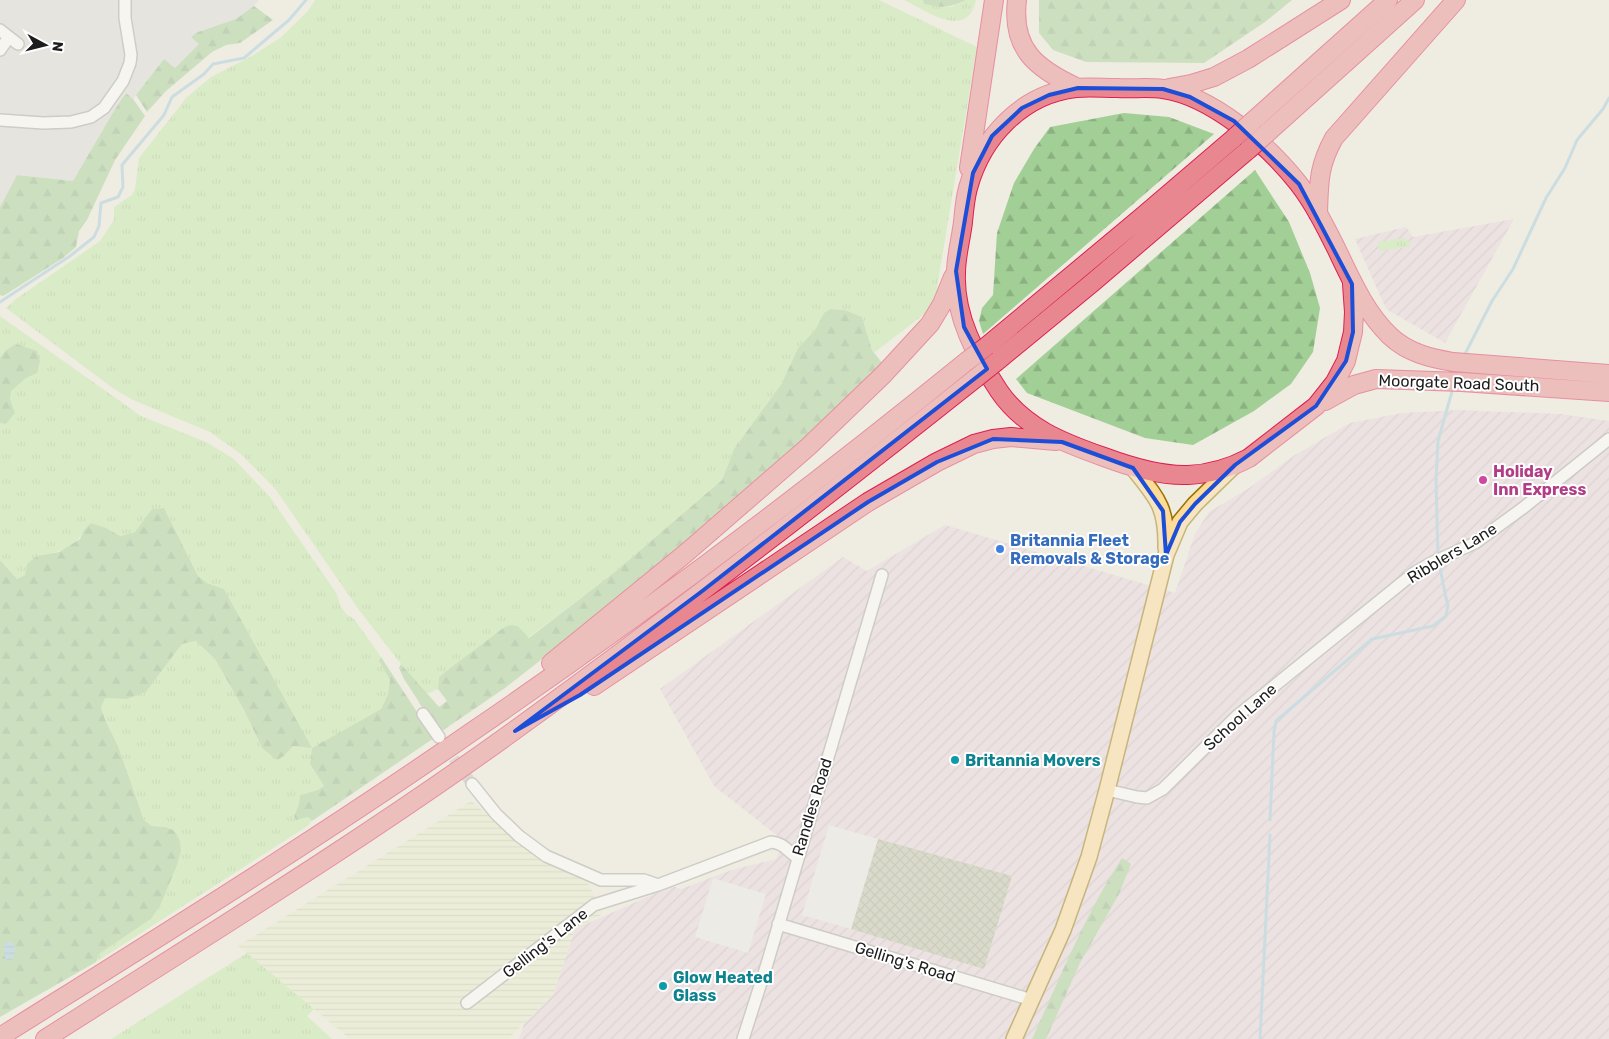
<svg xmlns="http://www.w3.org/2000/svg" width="1609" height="1039" font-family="Rubik,sans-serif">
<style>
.residential{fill:#dbdada}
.industrial{fill:url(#industrial-furrows)}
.construction{fill:url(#construction-cross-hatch)}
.farmland{fill:url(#farmland-rules)}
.grass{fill:url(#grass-tufts)}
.forest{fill:url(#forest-firs)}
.parking{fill:#e9e9e9}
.water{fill:url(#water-rules)}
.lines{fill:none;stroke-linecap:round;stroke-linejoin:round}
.stream{stroke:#a1cbde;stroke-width:3}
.minor-tunnel{stroke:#c5c3bb;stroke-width:11;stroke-dasharray:11 5.5;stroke-linecap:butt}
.minor-casing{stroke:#a4a4a4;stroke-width:14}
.major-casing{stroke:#967200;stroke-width:18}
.highway-casing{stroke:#de1e4f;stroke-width:20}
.minor{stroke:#fff;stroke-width:11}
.major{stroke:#ffdb97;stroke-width:15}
.highway{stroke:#e98791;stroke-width:18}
.highway-bridge-casing{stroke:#de1e4f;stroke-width:20;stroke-linecap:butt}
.highway-bridge{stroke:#e98791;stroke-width:18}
.marked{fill:none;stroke:#1d4ed8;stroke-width:4;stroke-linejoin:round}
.hotel-dot{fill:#d1479c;stroke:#fff;stroke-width:2}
.shop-dot{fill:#3f7fe0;stroke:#fff;stroke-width:2}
.culture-dot{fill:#0f9aa8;stroke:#fff;stroke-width:2}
.labels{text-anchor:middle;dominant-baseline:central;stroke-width:4;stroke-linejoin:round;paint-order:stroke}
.street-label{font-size:16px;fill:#1d1d1d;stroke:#fff}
.hotel-label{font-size:16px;font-weight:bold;fill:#b23c85;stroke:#fff;text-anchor:start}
.shop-label{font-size:16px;font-weight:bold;fill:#366cbe;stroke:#fff;text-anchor:start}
.culture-label{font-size:16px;font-weight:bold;fill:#0d838f;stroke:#fff;text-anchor:start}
</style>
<defs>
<pattern id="industrial-furrows" width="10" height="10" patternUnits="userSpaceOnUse" patternTransform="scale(1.25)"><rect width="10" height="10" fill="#e8d4e2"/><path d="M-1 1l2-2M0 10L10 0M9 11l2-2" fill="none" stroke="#c7b6c1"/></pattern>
<pattern id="construction-cross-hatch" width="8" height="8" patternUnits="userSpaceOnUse" patternTransform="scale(1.25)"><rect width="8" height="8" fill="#c1c3ae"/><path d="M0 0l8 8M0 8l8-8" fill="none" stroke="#a5a795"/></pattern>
<pattern id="farmland-rules" width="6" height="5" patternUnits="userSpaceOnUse" patternTransform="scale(1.25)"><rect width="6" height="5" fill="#e9eecd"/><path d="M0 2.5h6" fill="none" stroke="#c7ccb0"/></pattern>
<pattern id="grass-tufts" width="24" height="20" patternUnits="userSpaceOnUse" patternTransform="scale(1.25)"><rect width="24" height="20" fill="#c2eba6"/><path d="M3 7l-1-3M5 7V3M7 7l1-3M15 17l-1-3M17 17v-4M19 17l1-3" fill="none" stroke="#a6c98e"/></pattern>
<pattern id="forest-firs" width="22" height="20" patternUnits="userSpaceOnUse" patternTransform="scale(1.25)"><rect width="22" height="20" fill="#a2cf96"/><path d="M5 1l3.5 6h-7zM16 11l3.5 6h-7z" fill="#8bb181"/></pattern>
<pattern id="water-rules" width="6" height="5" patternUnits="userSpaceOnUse" patternTransform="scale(1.25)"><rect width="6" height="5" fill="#a1cbde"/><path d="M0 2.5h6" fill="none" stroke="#8aaebe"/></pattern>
</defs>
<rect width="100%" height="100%" fill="#efece2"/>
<path class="residential" d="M0,0H259L254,6L236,19L198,32L192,37L199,44L175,68L164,59L133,99L126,93L115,109L73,181L17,175L0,207Z"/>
<path class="industrial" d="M1514,219L1445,343L1386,309L1355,239L1406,227L1413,237Z
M1457,410L1561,414L1609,421V1039H519L524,1024L553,995L575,929L672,886L681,889L732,870L776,859L784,841L714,786L660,689L843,557L867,571L945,525L1175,593L1195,534L1209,512L1249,488L1295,455L1350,423L1402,413Z"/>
<path class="construction" d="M878,839L1012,876L984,969L851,929Z"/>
<path class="farmland" d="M471,801L535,854L586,879L603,914L575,929L553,995L508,1039H350L238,946Z"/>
<path class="grass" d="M315,0H879L977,47L936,294L931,308L927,312L875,352L872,350L862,317L845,310L830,309L824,313L815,330L798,348L782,383L734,449L722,480L616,571L528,638L518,626L455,665L439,677L438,689L427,694L401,664L359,610L276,490L242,455L210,432L133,400L114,389L6,308L16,299L100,241L114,220V207L132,195L135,189L139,158L187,97L211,77L250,57L280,38L308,11Z
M904,0H923L924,4L951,7L966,0H976C968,41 926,11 904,0Z
M1403,238L1410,242L1409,247L1379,251L1378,242Z
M0,316L141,416L206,442L234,459L270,497L337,594L340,605L346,614L354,619L381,657L379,661L390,680L388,694L381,709L312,748L310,764L324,786L318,790L300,795L299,804L294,816L308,817L312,821L306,827L96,962L99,954L151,919L160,906L181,851L165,827L152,826L144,820L118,746L105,718L101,707L104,698L146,692L182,644L196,641L215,659L245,712L262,748L284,756L293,746L311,747L224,589L207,583L198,576L164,508L152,509L135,532L119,536L106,528L84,530C76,548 56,553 37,556L25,575L17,579L0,560Z
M247,953L314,1009L307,1016L332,1039H111Z"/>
<path class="forest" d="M923,0H966C949,8 943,8 924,4Z
M1039,0H1292L1265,22L1204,63L1086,62L1053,50L1039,33Z
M254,6L273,20L240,43L226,45L212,52L166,91L147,112L136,95L164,59L175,68L199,44L191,37L198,32L236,19Z
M126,93L133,99L145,116L115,160L87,220L79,231L76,247L63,258L8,293L3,296L0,295V207L17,175L73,181L115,109Z
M1124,113L1169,117L1214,134L983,334L979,321L982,308L993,295L997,233L1014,183L1034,149L1050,127Z
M1255,170L1289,222L1310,273L1320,308L1313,352L1291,384L1254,411L1193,445L1145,438L1027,393L1016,379Z
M830,309L845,310L862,317L872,350L886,368L769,474L627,592L505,688L439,733L404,679L399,668L401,664L439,707L447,701L438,689L439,677C460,660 482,645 503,628L510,625L518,626L529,638L616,571L722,480L734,449L782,383L798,348L815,330L824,313Z
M16,344L37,351L40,361L37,373L26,378L11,391L10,399L15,413L6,424L0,423V358L6,350Z
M164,508L198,576L207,583L224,589L312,748L381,709L388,694L390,680L379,661L381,657L434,738L312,821L308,817L296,820L294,816L299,804L300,795L318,790L324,786L310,764L312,748L293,746L284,756L277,760L262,748L245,712L215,659L196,641L182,644L146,692L127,699L105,698L101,707L105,719L118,746L144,820L152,826L165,827L173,830L177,835L180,841L181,851L177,865L160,906L151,919L99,954L96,962L0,1017V560L17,579L25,575L27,564L37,556L59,552L80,539L84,530L91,523L106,528L120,536L135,532L152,509Z
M1122,858L1131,864L1119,894L1080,963L1046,1039H1032C1060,978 1085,914 1122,858Z"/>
<path class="parking" d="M829,825L878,839L851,929L802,915Z
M713,878L766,894L748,953L695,937Z"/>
<path class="water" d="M8,941L13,943C16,950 15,955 11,961H7L4,955V945Z"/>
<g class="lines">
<path class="stream" d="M0,302L70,256L94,237L99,226L101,203L118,197L123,187L122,165L164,115L172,97L204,74L213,64L244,58L289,20L306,0
M1464,356L1492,301L1513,269L1546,198L1565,168L1577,140L1603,109L1609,98
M1438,557L1436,481L1438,441L1453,388
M1270,820L1274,732L1276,721L1372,639L1433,626L1446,616L1448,605L1446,598L1439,563
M1260,1039L1270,835"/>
<path class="minor-tunnel" d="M444,745L472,784"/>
<g class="minor-casing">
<path id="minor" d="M0,30L18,44
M0,50L9,37
M0,120L43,123L71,122L91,117L104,108L123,81L130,63L131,55L125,18V0
M423,714L439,737
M472,784L496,814L519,836L546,856L601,880H644L658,885
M1107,790L1137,797L1147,798L1163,789L1237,716L1414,573L1431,563L1475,543L1523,508L1609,439
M778,924L1032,1000
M467,1003L594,905L658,885L771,842C784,843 787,851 797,857
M743,1039L767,964L882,575"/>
</g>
<g class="major-casing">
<path id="major" d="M1133,468C1157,498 1167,507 1166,548
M1014,1039L1063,930L1089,857L1107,790L1166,555L1180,522L1195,504L1235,465"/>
</g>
<g class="highway-casing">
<path id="highway" d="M1017,0C1011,50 1037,69 1078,88
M1169,88L1191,84L1214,77L1248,59L1341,0
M1253,121L1388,0
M1267,133L1415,0
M969,168L994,0
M1318,214C1319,183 1318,167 1334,138L1456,0
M1352,284L1354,312L1353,332L1346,361L1335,382L1316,406L1249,458C1230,468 1210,474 1188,475C1160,476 1131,467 1104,457C1064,443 1024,428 999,391C976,356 954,316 956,273C956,256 961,239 963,222C964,211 965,199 968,188C982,137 1022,94 1076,88C1089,87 1103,88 1117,88C1132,89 1148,87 1163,89C1212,96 1268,145 1298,183C1313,202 1325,226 1336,248C1351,279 1365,312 1390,336C1408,353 1430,358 1453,362L1609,374
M987,346L1143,216L1234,138
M996,362L1092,283L1248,150
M1325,401L1354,385L1376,379L1462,382L1609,392
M551,663L686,553L808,447L883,375L930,324L942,304L953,277
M594,686L868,502L937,462L974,444L993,439L1011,437L1056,441
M0,1037C159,937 319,838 473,731C643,615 807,491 967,361
M45,1039C203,938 363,840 515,730C672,617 825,498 976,378"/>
</g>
<use href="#minor" class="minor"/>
<use href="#major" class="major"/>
<use href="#highway" class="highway"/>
<g class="highway-bridge-casing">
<path id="highway-bridge" d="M1234,138L1253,121
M1248,150L1267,133
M967,361L987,346
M976,378L996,362"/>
</g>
<use href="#highway-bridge" class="highway-bridge"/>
</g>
<path d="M0 0H1609V1039H0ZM1078,88L1163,89L1190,97L1234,121L1299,184L1352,284L1353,332L1346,361L1316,406L1235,465L1195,504L1180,522L1166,555L1163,511L1133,468L1062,442L993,439L937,462L868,502L580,695L515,731L701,592L987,369L964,327L956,271L973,173L992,136L1022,108L1049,95Z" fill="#efece2" fill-opacity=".55" fill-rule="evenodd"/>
<path class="marked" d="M1078,88L1163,89L1190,97L1234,121L1299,184L1352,284L1353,332L1346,361L1316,406L1235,465L1195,504L1180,522L1166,555L1163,511L1133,468L1062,442L993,439L937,462L868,502L580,695L515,731L701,592L987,369L964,327L956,271L973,173L992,136L1022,108L1049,95Z"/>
<circle class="hotel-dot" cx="1483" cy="480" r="5"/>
<circle class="shop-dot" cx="1000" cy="549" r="5"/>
<g class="culture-dot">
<circle cx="955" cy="760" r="5"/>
<circle cx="663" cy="986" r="5"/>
</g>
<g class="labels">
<g class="street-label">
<text transform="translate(1459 383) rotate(2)">Moorgate Road South</text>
<text transform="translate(1452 553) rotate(-31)">Ribblers Lane</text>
<text transform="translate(1240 717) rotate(-42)">School Lane</text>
<text transform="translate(812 807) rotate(-73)">Randles Road</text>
<text transform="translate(545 943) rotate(-38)">Gelling's Lane</text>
<text transform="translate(905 962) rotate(17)">Gelling's Road</text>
</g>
<g class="hotel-label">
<text x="1493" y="471">Holiday<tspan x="1493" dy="18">Inn Express</tspan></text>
</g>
<g class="shop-label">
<text x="1010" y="540">Britannia Fleet<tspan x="1010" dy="18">Removals &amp; Storage</tspan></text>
</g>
<g class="culture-label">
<text x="965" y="760">Britannia Movers</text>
<text x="673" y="977">Glow Heated<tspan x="673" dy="18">Glass</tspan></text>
</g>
</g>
<g transform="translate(45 45) rotate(97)" stroke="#ffffff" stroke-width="4" paint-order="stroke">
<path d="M0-4L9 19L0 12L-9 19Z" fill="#1d1d1d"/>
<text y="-8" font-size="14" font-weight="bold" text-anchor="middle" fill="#1d1d1d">N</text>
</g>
</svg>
